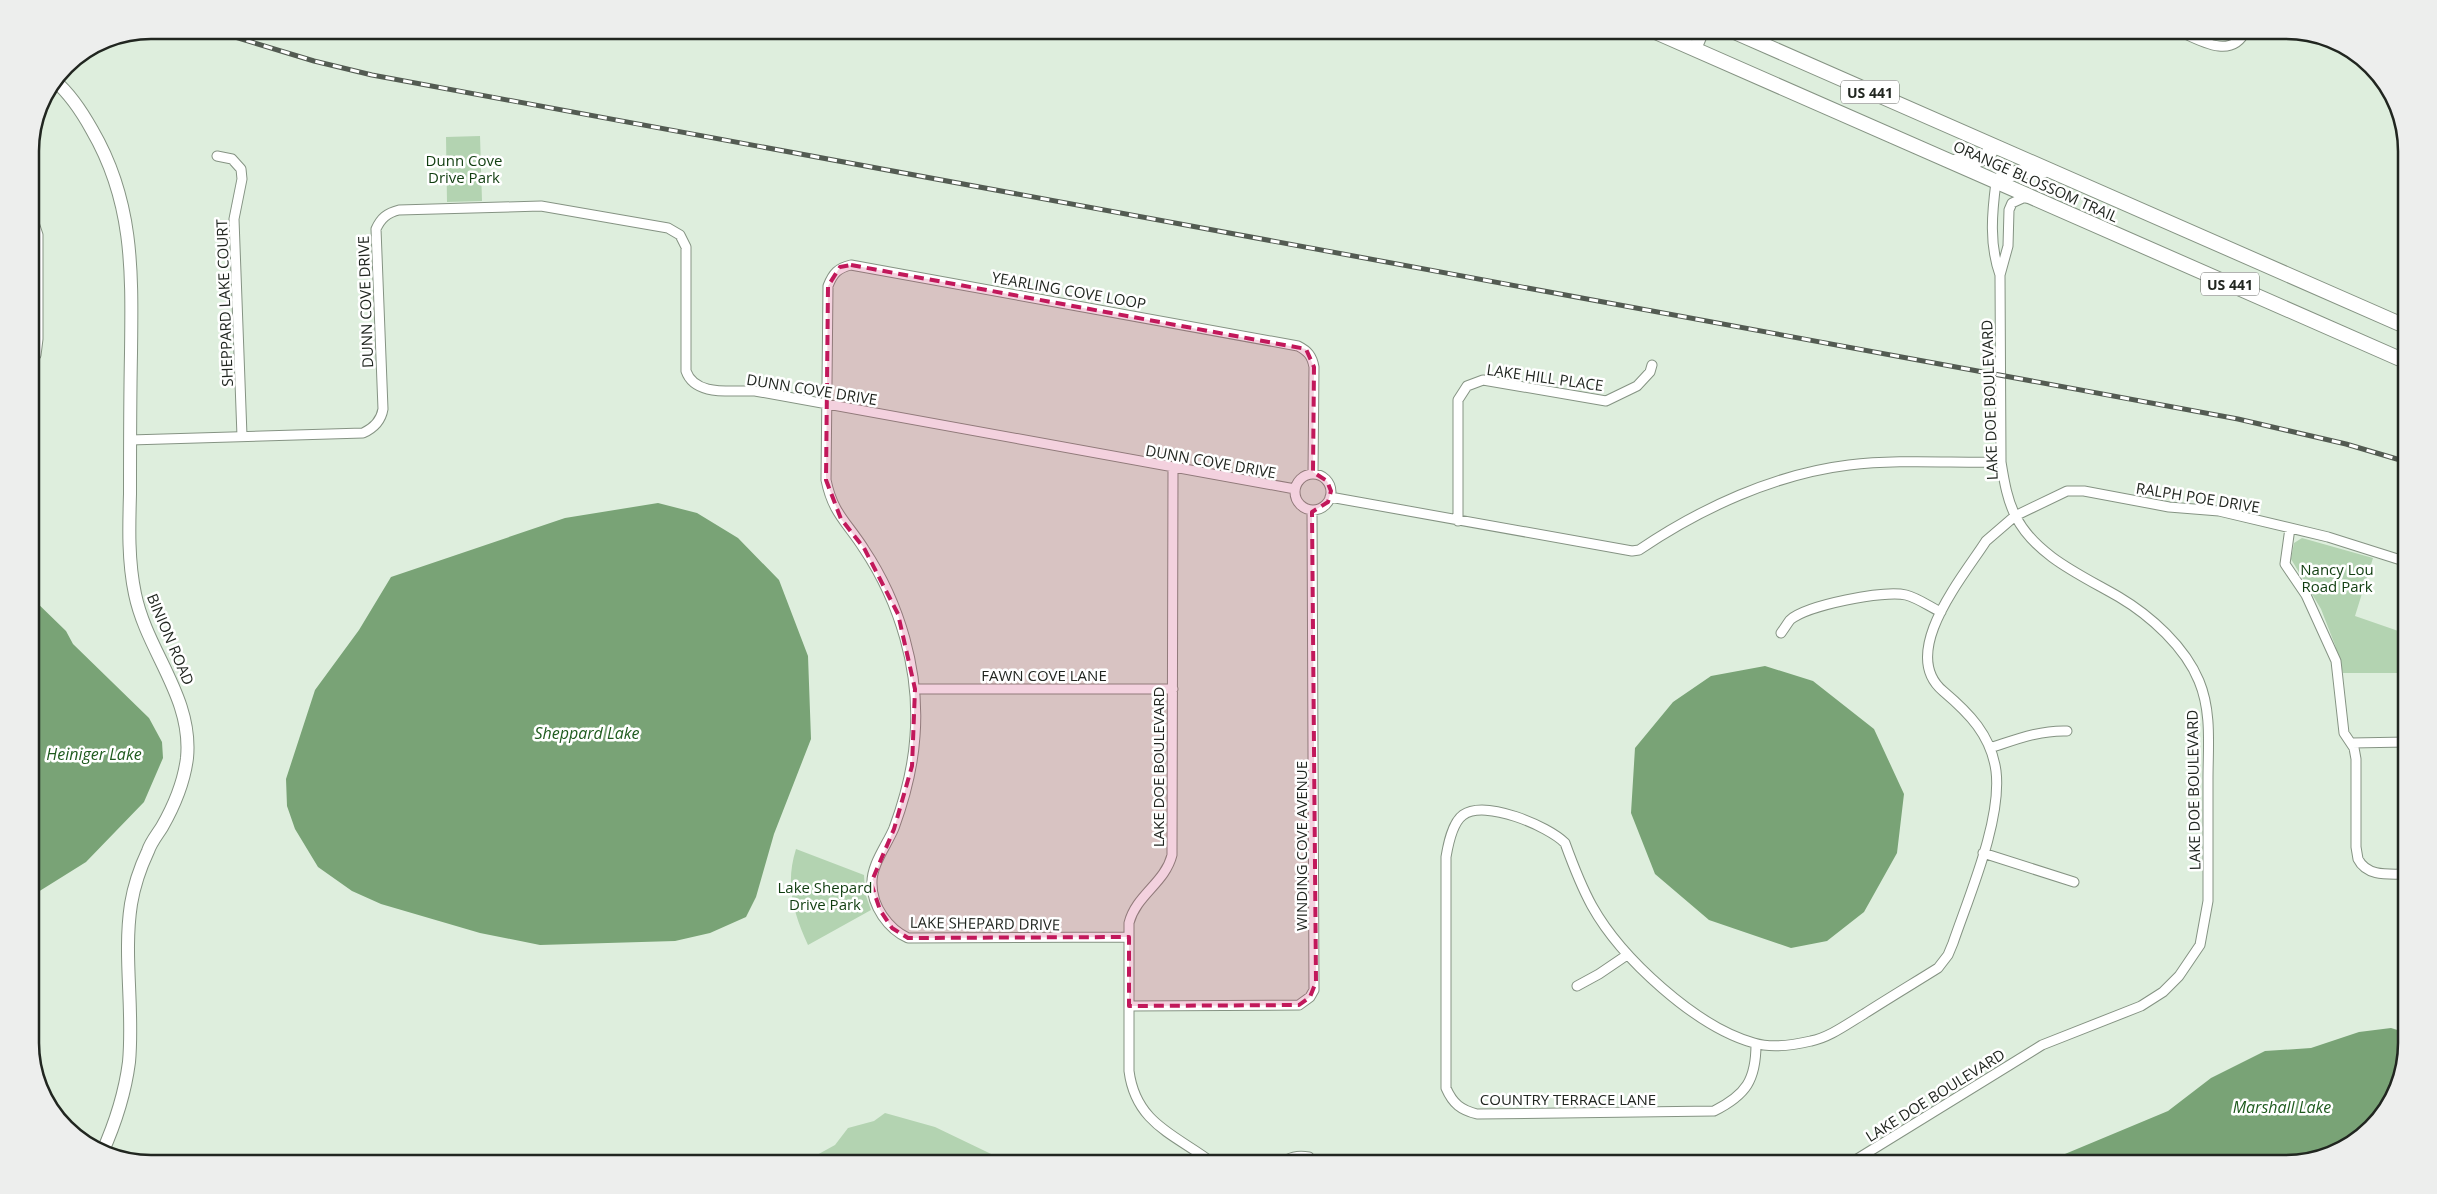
<svg xmlns="http://www.w3.org/2000/svg" width="2437" height="1194" font-family="'Open Sans',sans-serif">
<style>
.green{fill:#b3d3b1}
.water{fill:#79a376}
.lines{fill:none;stroke-linecap:round;stroke-linejoin:round}
.street-casing{stroke:#859383;stroke-width:11}
.secondary-casing{stroke:#859383;stroke-width:14}
.primary-casing{stroke:#859383;stroke-width:16}
.street{stroke:#fff;stroke-width:9}
.secondary{stroke:#fff;stroke-width:12}
.primary{stroke:#fff;stroke-width:14}
.rail-casing{stroke:#535b52;stroke-width:5}
.rail{stroke:#fff;stroke-width:3;stroke-dasharray:9;stroke-linecap:butt}
.marked{fill:#c2185b;fill-opacity:0.2;stroke:#c2185b;stroke-width:4;stroke-dasharray:10 6;stroke-linejoin:round}
.labels{text-anchor:middle;dominant-baseline:central;stroke-width:5;stroke-linejoin:round;paint-order:stroke}
.shield{fill:#fff;stroke:#646763;stroke-width:1}
.shield-label{font-size:14px;font-weight:bold;fill:#212620}
.park-label{font-size:15px;fill:#103d0f;stroke:#fff}
.street-label{font-size:15px;fill:#212620;stroke:#fff}
.water-label{font-size:16px;font-style:italic;fill:#1f5b1e;stroke:#fff}
.rim{fill:none;stroke:#212620;stroke-width:2.5}
</style>
<rect width="100%" height="100%" fill="#deeedd"/>
<path class="green" d="M480,136L482,201L447,202L446,137Z
M2302,538L2373,558L2355,616L2407,634V673H2343L2335,645L2321,609L2291,559L2294,543Z
M796,849L864,875L865,893L871,910L808,945C793,913 785,883 796,849Z
M885,1113L935,1127L1012,1164H812L815,1156L835,1145L848,1128L874,1121Z"/>
<path class="water" d="M658,503L697,513L738,538L779,580L808,656L811,739L774,834L756,897L746,917L710,933L675,941L540,945L480,933L381,904L352,891L318,867L295,829L287,806L286,779L315,690L359,630L391,577L565,518Z
M30,596L66,631L73,644L149,718L162,742L163,758L144,802L86,862L30,897Z
M1765,666L1813,681L1874,729L1904,794L1897,853L1864,912L1827,941L1791,948L1709,920L1655,874L1631,813L1635,748L1673,702L1711,676Z
M2391,1028L2407,1033V1044L2395,1097L2353,1144L2287,1164H2041L2168,1111L2211,1078L2265,1051L2311,1048L2359,1032Z"/>
<g class="lines">
<g class="street-casing">
<path id="street" d="M2177,30C2199,40 2232,61 2246,30
M217,156L232,159L241,169L242,179L234,219L242,436
M1996,182C1992,213 1989,244 2000,275
M30,211L38,235V339L36,355L30,361
M130,440L363,433C374,428 381,421 383,409L376,229C381,218 387,213 399,210L541,206L668,228L680,235L686,247V371C695,397 732,390 755,391L1295,489
M1173,469L1172,855C1165,883 1136,895 1129,923V1071C1136,1125 1177,1135 1214,1164
M1295 492a18 18 0 1 1 36 0a18 18 0 1 1-36 0Z
M1330,497L1632,551L1639,550C1701,508 1775,474 1849,465C1899,459 1951,463 2001,462
M1458,521V400L1467,386L1483,380L1606,401L1637,386L1650,372L1652,365
M2290,528L2285,564L2306,595L2336,661L2344,733L2354,748L2356,759V847L2358,859C2367,877 2389,874 2407,874
M1781,633C1784,629 1787,624 1790,620C1807,605 1884,590 1906,595C1918,598 1930,607 1941,612
M915,689H1173
M2352,743L2407,742
M1990,748C2015,740 2039,730 2067,731
M1983,853L2074,882
M1129,937L908,938C888,929 872,906 872,884C871,865 887,845 894,828C905,798 913,767 915,736C920,671 900,603 864,549C847,522 833,514 826,480L828,286C833,273 838,268 851,265L1298,346C1308,351 1312,356 1314,367L1313,474
M1577,986L1599,974L1627,955
M1129,1006L1299,1005L1310,997L1314,990L1312,510
M1756,1044C1756,1080 1746,1095 1714,1111L1477,1114C1461,1110 1453,1104 1446,1088V857C1448,845 1452,823 1463,815C1485,799 1548,826 1565,843C1573,865 1581,886 1592,906C1621,958 1696,1027 1754,1043C1771,1048 1794,1045 1811,1041C1830,1037 1847,1024 1864,1014C1889,998 1914,983 1938,968L1948,955L1953,943C1969,896 2002,820 1996,771C1991,735 1969,713 1943,691C1898,653 1963,577 1986,541L2015,516L2067,491H2084L2169,507L2219,511L2328,537L2407,562
M1280,1164C1290,1157 1297,1155 1309,1157
M1849,1164L2042,1045L2141,1006L2163,992L2179,976L2200,945L2208,901C2208,860 2208,820 2208,779C2208,747 2212,712 2199,681C2185,647 2151,616 2119,597C2083,576 2036,556 2016,517C2007,500 2004,480 2001,462L2000,275L2008,246L2009,210L2012,203L2023,198H2030"/>
</g>
<g class="secondary-casing">
<path id="secondary" d="M1695,49L1703,30
M55,81C70,94 82,112 92,130C134,202 132,272 131,353C130,400 130,447 130,494C129,527 128,561 135,594C147,652 193,697 187,758C184,782 174,806 162,827C157,835 151,842 148,851C140,868 134,886 131,904C123,956 134,1009 129,1062C125,1093 115,1124 102,1153"/>
</g>
<g class="primary-casing">
<path id="primary" d="M1651,30L2407,362
M1730,30L2407,327
M1957,161C1974,162 1985,162 1994,146
M1996,182C2011,171 2025,171 2043,171"/>
</g>
<use href="#street" class="street"/>
<use href="#secondary" class="secondary"/>
<use href="#primary" class="primary"/>
<g class="rail-casing">
<path id="rail" d="M212,30L314,61L372,75L2238,419L2346,444L2407,462"/>
</g>
<use href="#rail" class="rail"/>
</g>
<path class="marked" d="M851,265L1306,349L1314,367L1313,472L1327,481L1331,491L1328,502L1312,512L1316,982L1310,997L1299,1005L1129,1006V937L908,938L892,928L880,910L871,883L894,829L912,766L915,689L898,614L864,548L841,519L826,480L828,286L840,267Z"/>
<g class="labels">
<g class="shield">
<rect x="1841" y="80.5" width="58" height="23" rx="4"/>
<rect x="2201" y="272.5" width="58" height="23" rx="4"/>
</g>
<g class="shield-label">
<text x="1870" y="92">US 441</text>
<text x="2230" y="284">US 441</text>
</g>
<g class="park-label">
<text x="464" y="160">Dunn Cove<tspan x="464" dy="17">Drive Park</tspan></text>
<text x="2337" y="569">Nancy Lou<tspan x="2337" dy="17">Road Park</tspan></text>
<text x="825" y="887">Lake Shepard<tspan x="825" dy="17">Drive Park</tspan></text>
</g>
<g class="street-label">
<text transform="translate(2036 181) rotate(24)">ORANGE BLOSSOM TRAIL</text>
<text transform="translate(1069 290) rotate(10)">YEARLING COVE LOOP</text>
<text transform="translate(365 302) rotate(-92)">DUNN COVE DRIVE</text>
<text transform="translate(224 303) rotate(-92)">SHEPPARD LAKE COURT</text>
<text transform="translate(1545 377) rotate(8)">LAKE HILL PLACE</text>
<text transform="translate(812 389) rotate(9)">DUNN COVE DRIVE</text>
<text transform="translate(1989 400) rotate(-92)">LAKE DOE BOULEVARD</text>
<text transform="translate(1211 461) rotate(10)">DUNN COVE DRIVE</text>
<text transform="translate(2198 497) rotate(9)">RALPH POE DRIVE</text>
<text transform="translate(171 639) rotate(67)">BINION ROAD</text>
<text x="1044" y="675">FAWN COVE LANE</text>
<text transform="translate(1158 767) rotate(-90)">LAKE DOE BOULEVARD</text>
<text transform="translate(2193 790) rotate(-91)">LAKE DOE BOULEVARD</text>
<text transform="translate(1301 846) rotate(-90)">WINDING COVE AVENUE</text>
<text transform="translate(985 923) rotate(1)">LAKE SHEPARD DRIVE</text>
<text transform="translate(1935 1095) rotate(-32)">LAKE DOE BOULEVARD</text>
<text x="1568" y="1099">COUNTRY TERRACE LANE</text>
</g>
<g class="water-label">
<text x="587" y="733">Sheppard Lake</text>
<text x="94" y="754">Heiniger Lake</text>
<text x="2282" y="1107">Marshall Lake</text>
</g>
</g>
<path d="M0 0H2437V1194H0ZM151 39H2286A112 112 0 0 1 2398 151V1043A112 112 0 0 1 2286 1155H151A112 112 0 0 1 39 1043V151A112 112 0 0 1 151 39Z" fill="#edeeed" fill-rule="evenodd"/>
<path class="rim" d="M151 39H2286A112 112 0 0 1 2398 151V1043A112 112 0 0 1 2286 1155H151A112 112 0 0 1 39 1043V151A112 112 0 0 1 151 39Z"/>
</svg>
